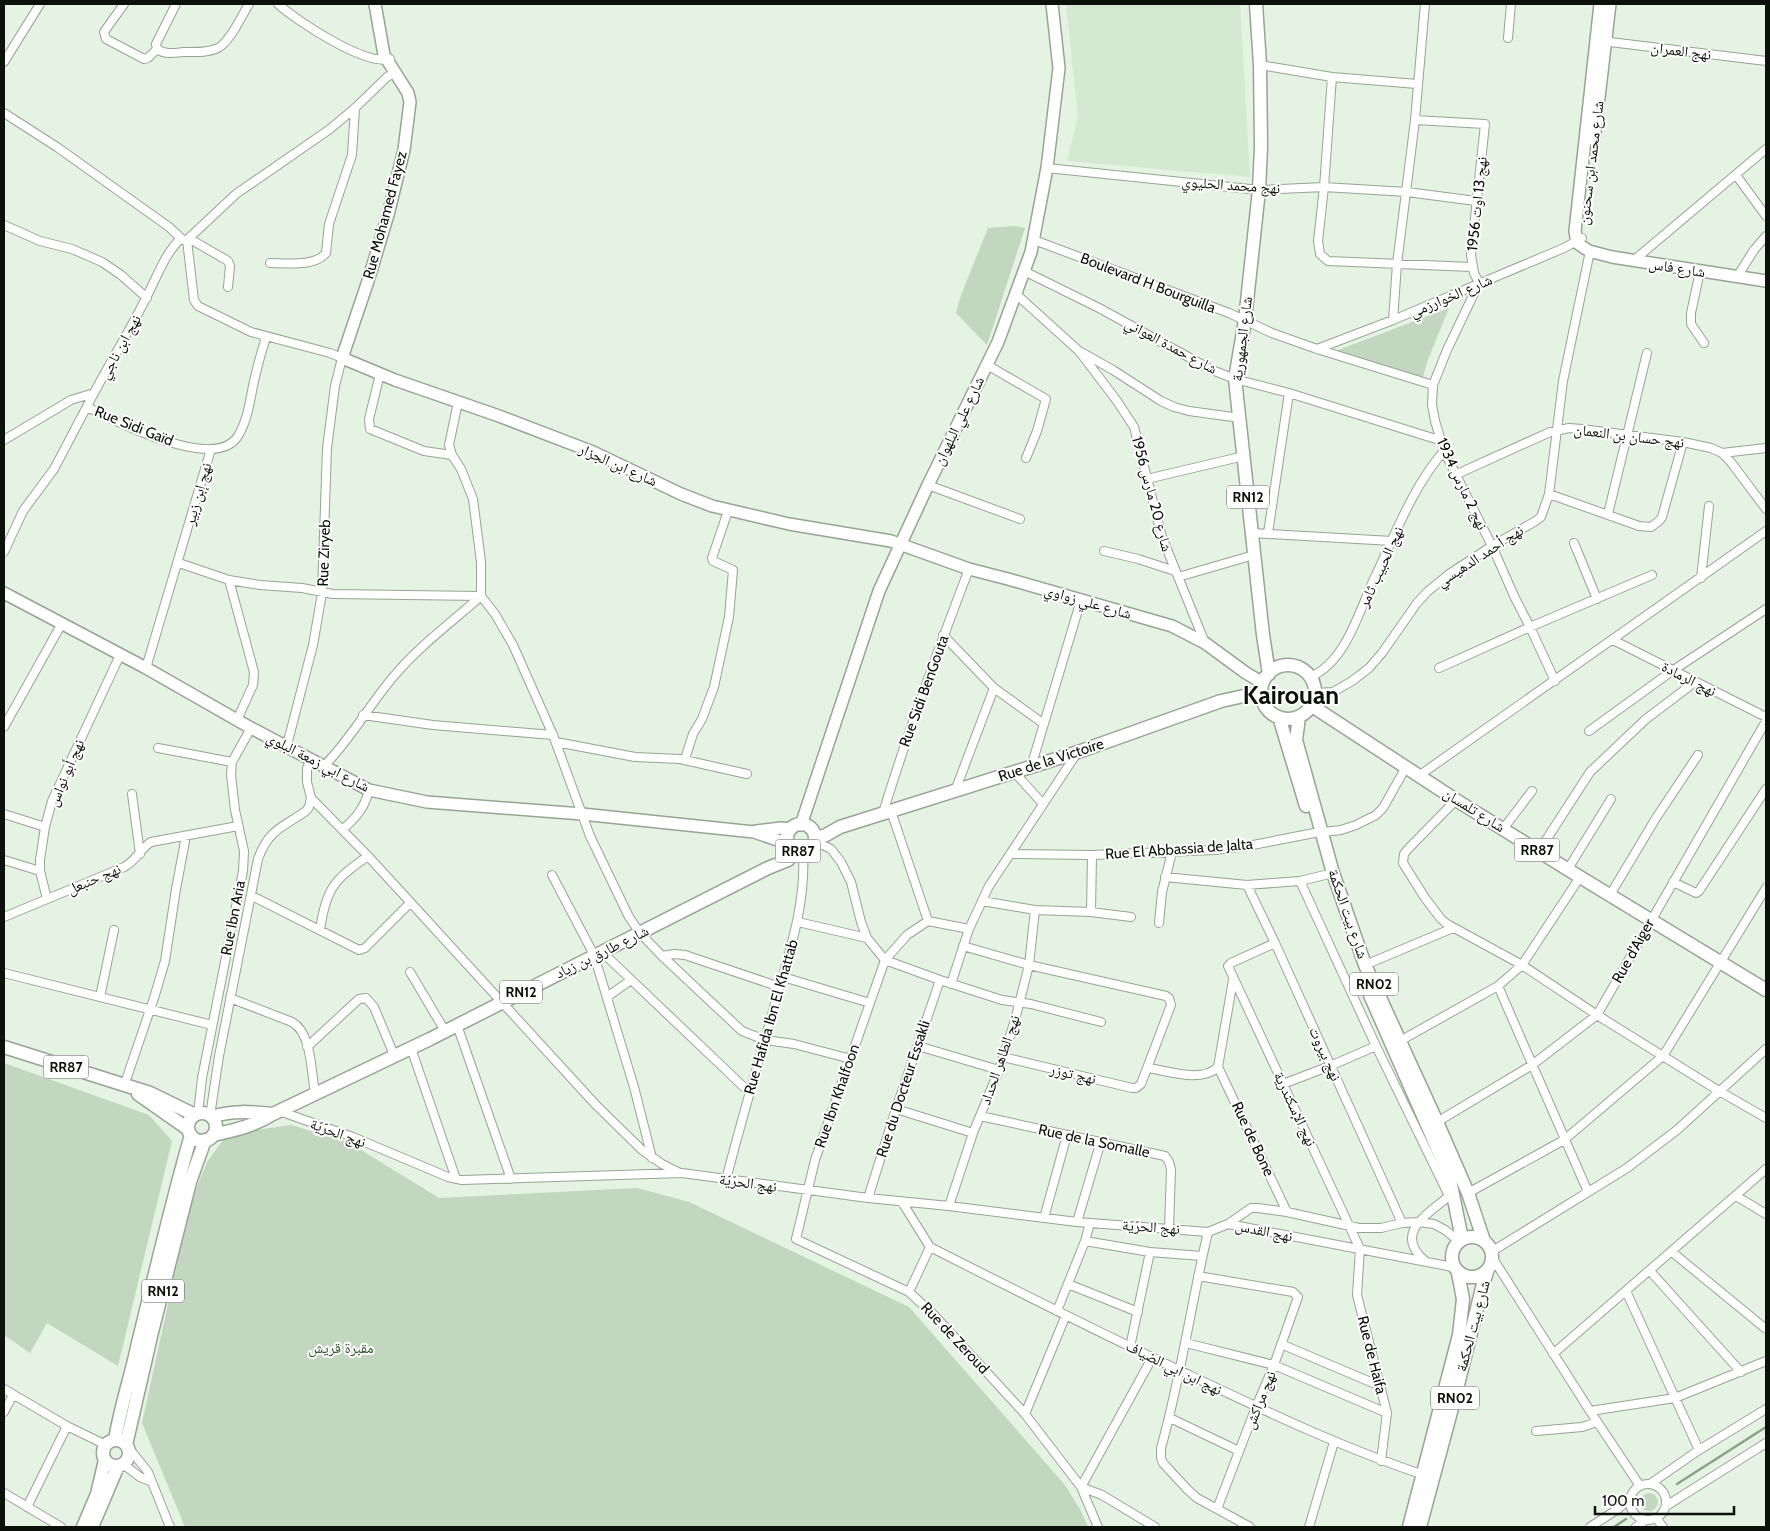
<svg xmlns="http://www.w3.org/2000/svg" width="1770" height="1531" font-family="Cabin,'Noto Naskh Arabic',sans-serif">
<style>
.built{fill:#d5e9d2}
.green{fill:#c3d6c0}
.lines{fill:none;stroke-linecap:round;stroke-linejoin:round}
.stream{stroke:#8ba188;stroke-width:2.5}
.street-casing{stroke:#97a495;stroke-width:10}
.secondary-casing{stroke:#97a495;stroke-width:14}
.primary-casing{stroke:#97a495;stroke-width:15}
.street{stroke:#fff;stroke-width:8}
.secondary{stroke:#fff;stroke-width:11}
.primary{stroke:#fff;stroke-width:12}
.labels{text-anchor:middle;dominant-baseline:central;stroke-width:4;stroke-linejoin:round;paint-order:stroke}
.shield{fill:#fff;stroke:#555854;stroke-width:1}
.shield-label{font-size:14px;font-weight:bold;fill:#0c110b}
.street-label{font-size:15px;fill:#0c110b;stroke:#fff}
.park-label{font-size:15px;fill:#31532c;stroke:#fff}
.town-label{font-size:25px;font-weight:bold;fill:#0c110b;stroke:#fff}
</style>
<rect width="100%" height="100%" fill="#e4f3e2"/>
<path class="built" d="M1066,4H1240L1250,177L1067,161L1078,116Z"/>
<path class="green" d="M1014,226L1025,228L987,345L956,313L961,295L988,228Z
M1449,308L1427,362L1421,385L1333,352Z
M4,1063L149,1115L172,1141L118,1366L47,1323L30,1353L4,1335Z
M291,1125L348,1142L439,1198L637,1188L689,1202L909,1307L1065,1485L1081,1511L1088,1527H185L142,1423L190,1203L207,1162L223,1140L248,1131Z
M1640 1502a9 9 0 1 1 18 0a9 9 0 1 1-18 0Z"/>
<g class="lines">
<path class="stream" d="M1677,1484L1766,1427
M1614,1527L1626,1519"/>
<g class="street-casing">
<path id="street" d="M124,4L104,32L106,39L144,59L148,58L157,49
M176,4L156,44L157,49C165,55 174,53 183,52C194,52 208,53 218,48C230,42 242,15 249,4
M278,4C297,21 365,66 390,59
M1425,4L1415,120L1485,124L1471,255L1474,273L1479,283
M1508,38L1511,4
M1602,41L1766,61
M4,62L40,4
M1260,65L1332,77L1417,84
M1332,77L1324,187L1318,241L1320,254L1328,261L1472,267
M4,113L57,147L169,227L183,240H187L236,194L330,129L355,108L387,77L396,72
M1047,168L1259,190L1324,187L1407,192L1476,201
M1736,175L1766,216
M4,225L40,241L72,249L102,262L121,275L147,298
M190,239L228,261L230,266L228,287
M187,240L194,300L198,306L251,332L330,353L342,358L335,386L327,448L322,593L313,645L287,745
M1034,240L1229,313L1272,333L1317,349L1433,385
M1633,261L1766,149
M270,263C286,263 315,267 326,253L329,224L352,155L355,108
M1024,271L1099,308L1212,370L1235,379L1289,393L1439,440
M1700,271L1691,313V324L1704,343
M1737,277L1754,250L1766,236
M1479,283L1447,350L1433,385L1432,405L1435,421L1444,451L1492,546L1515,598L1530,627L1555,681
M1016,294L1079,351L1117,401L1134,427L1162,537L1205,643
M1393,320L1397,264L1415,120
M1317,349L1393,320L1564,248L1582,238
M1083,353L1113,370L1161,401L1174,407L1189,411L1240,418
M987,365L1046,399L1037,431L1026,458
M380,374L369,419L370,429L424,451L452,455
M458,402L449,445L452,455L461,469L473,499L481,562V596L495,614L513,645L553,735L590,836L629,917L640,933L662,956L742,1031L765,1040L794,1044L851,1059
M87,407C116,421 215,473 238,436C249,418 250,397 255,377C258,364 262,350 266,337
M4,440L71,400L94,393C111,361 130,330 146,298C157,277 164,255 181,238
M1722,453L1766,448
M1455,475L1550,432L1569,428L1582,429L1683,442L1711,448L1722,453L1730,461L1766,509
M1147,479L1244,456
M928,485L1020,519
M1549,494L1639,526L1651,527L1659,521L1662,517L1683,442
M1608,514L1647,353
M1252,533L1392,541
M1268,533L1289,393
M1574,543L1597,599
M1104,551L1138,559L1175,571
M4,552L23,511L54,469L94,393
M179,563L229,580L260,585L302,588L333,594L481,596
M1178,577L1254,555
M1701,578L1709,506
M229,580L254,672L253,685L237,720
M943,635L994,688L1044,724
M1613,640L1766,717
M146,668L211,449
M1439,668L1530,627L1652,575
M1310,677C1346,662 1359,611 1374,579C1394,537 1413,486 1444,451
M1315,693L1333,692L1352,681L1369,668L1382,653L1417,603L1427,592L1449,574L1492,546L1534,522L1541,517L1549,494L1563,381L1590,251
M363,715L433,725L553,735
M4,727L61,625
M1589,731L1672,671L1766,609
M556,742L635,757L680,759L747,774
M158,748L232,762
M311,759L307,768V782L311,798L368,856L596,1105L642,1150L662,1164L680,1173
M685,759L693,734L702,719L714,687L729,617L733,570L713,561L712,558L728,511
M324,766C351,739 369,705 394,676C419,646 452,622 481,596
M1031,767L1081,600
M1015,773L1043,804
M1420,775L1766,531
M955,791L994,688
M132,794L140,854
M1456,800L1409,848L1404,854L1403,863L1425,898L1441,919L1447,924L1522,965L1597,1015L1719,1091L1766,1118
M891,811L928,921L969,929
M883,813C908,731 938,650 969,569
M4,814L45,827
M343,829C356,818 365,807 369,790
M1503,829L1532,791
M814,841L831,849L841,862L851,882L861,922L867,938L885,960L940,980L1002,1000L1031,1004L1101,1022
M1539,851L1590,772L1646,719L1695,682
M1010,854L1092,855L1215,850L1248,846L1314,833L1341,830L1356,825L1376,815L1383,808L1406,767
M4,860L40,871
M1568,869L1611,799
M552,875L594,955L634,1087L652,1158
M1165,877L1247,885L1300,881L1333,873
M1300,881L1376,1046L1450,1198
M1673,882L1696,893L1699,891L1766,789
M1247,885L1275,943L1402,1223
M1610,895L1656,818L1698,755
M252,896L359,950L365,948L410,903
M47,899L40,871V860L45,827L52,801L120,655
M982,901L1035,910L1091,912L1131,917
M1091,912L1092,855
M4,917L124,867C136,861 140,849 151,842L238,826
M928,921L907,935L885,960L815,1160L796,1239L909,1292L934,1315L1025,1414L1081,1487L1098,1527
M798,922L867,938
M1159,923L1162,892L1172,852
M320,930C326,888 334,880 368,856
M1275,943L1231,963L1228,966L1360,1249L1357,1295L1387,1413L1381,1461
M963,946L1029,965L1166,996L1169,998L1171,1005L1141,1084L1136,1088H1132L1003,1057
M601,951L749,1092
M662,956L675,954L685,955L780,987
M1365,965L1453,928
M410,972L445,1031
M4,973L212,1025
M783,977L870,1003
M951,984L969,929L989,886L1077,753
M1498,986L1588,1192
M100,997L114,930
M607,997L631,980
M230,998L292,1022C312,1033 311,1072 315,1093
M457,1025L511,1179
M1400,1041L1498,986L1522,965L1580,877
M918,1046L999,1070
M307,1047L359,999L366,998L374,1007L394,1055
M411,1048L456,1179
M1218,1067L1287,1212
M1148,1068C1169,1071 1202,1083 1218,1067L1233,980
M1283,1084L1330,1066L1376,1046
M124,1086L154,998L165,961L176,889L186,836
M896,1109L973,1133
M279,1111L353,1137L448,1177L462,1180L682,1173L868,1198L949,1206L1077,1222L1208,1232L1228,1224L1251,1208H1258L1287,1212L1359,1228H1381L1402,1223L1418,1222L1434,1224L1445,1230L1459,1241
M198,1113L202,1078L243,871L244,851L235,810L231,775L232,762L251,728
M210,1116L219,1056L258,859C269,829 282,828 306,811L309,807L311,798
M980,1116L1165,1156L1169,1162L1171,1169L1169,1229
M1437,1122L1532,1065L1597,1015L1766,721
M726,1180C742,1117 761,1055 778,993C791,947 806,901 803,852
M1468,1193L1564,1140L1663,1056L1766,888
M1736,1196L1766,1214
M868,1198L896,1109L940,980
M902,1202L930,1247L909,1292
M949,1206L973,1133L999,1070L1015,1020L1029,965L1035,910
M1044,1218L1067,1135
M1077,1222L1101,1141
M1228,1224L1453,1267
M1208,1232C1191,1304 1181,1377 1161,1448V1458L1163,1463L1187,1489L1197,1498L1250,1527
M1085,1241L1150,1252L1202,1256
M930,1247C1013,1289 1096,1331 1181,1371C1261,1409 1340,1447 1424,1475
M1491,1252L1627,1168L1677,1130L1766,1049
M1672,1252L1766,1329
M1492,1257L1590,1411L1640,1486
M1425,1261C1393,1233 1427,1215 1449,1196
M1650,1271L1741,1372
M1198,1276L1293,1292L1298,1297L1274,1365L1256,1407L1217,1509
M1068,1284L1138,1312
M1626,1291L1699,1450
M1057,1311L1085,1241L1090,1223
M1186,1343L1274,1365L1387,1413
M1281,1344L1380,1386
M1130,1347L1150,1252
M1553,1354L1766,1169
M4,1389L67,1426L106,1445
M1590,1411L1675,1398L1766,1361
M4,1412L13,1395
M1025,1414L1066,1315
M1170,1418L1239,1451
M1536,1431L1582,1427L1597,1422
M123,1464L140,1477L152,1482L148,1472L128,1447
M152,1482L170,1527
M1630 1502a18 18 0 1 1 36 0a18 18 0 1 1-36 0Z
M1650,1484L1699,1450L1766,1409
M1081,1487L1152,1358
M1081,1487L1102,1495L1155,1527
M4,1493L61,1527
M1666,1506L1766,1443
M27,1507L67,1426
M1656,1518L1663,1527
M1309,1527L1334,1442
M1590,1527L1618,1509L1630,1498
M1636,1527L1646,1520"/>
</g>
<g class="secondary-casing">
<path id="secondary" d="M375,4L384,55L408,93L410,102L404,150L388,215L368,281L342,358L395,380L499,416L593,452L681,494L712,506L789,524L891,541L969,569L1008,579L1172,626L1205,643L1246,673L1263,683
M1600,4L1575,231L1577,243L1589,251L1612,257L1766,281
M1594,140L1610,4
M4,593L146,668L251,728L369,790L427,802L582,814L754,832L789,844
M801,825L879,591L928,485L998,342L1031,252L1047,168L1059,68L1052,4
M756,831L781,828L791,829"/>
</g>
<g class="primary-casing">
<path id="primary" d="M1256,4L1260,65L1261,147L1259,190L1245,320L1235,379L1263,635L1269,674
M1261 692a27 27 0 1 1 54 0a27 27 0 1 1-54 0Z
M1312,706L1456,800L1580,877L1766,990
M1279,717L1306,806
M1299,717L1296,740L1333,873L1365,965L1437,1122L1468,1193L1484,1241
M787 838a14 14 0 1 1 28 0a14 14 0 1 1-28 0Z
M815,839L826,835L840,827L1078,752L1221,701L1262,692
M1370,995L1449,1175L1462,1239
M4,1047L150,1093L195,1115
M138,1094L188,1129
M188 1127a14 14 0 1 1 28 0a14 14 0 1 1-28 0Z
M212,1117C231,1110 252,1112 273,1114
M213,1135C235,1130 254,1126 273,1114L430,1039L768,868L788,860L797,851
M1452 1257a20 20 0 1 1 40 0a20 20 0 1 1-40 0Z
M115,1440C120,1408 131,1376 138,1343C155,1274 171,1204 191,1135
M103 1453a13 13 0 1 1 26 0a13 13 0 1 1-26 0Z
M126,1445L152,1332L190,1182L205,1140
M83,1527L97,1494L105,1460
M92,1527L118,1466
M1409,1527L1459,1335L1463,1299L1458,1273
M1420,1527L1455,1397L1483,1284L1488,1269"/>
</g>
<use href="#street" class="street"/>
<use href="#secondary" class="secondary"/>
<use href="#primary" class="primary"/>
</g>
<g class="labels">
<g class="shield">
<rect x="1227" y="485.5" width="42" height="23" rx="4"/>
<rect x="1514.5" y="838.5" width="45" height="23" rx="4"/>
<rect x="775.5" y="839.5" width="45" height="23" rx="4"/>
<rect x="1350" y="972.5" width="48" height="23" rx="4"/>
<rect x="500" y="980.5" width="42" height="23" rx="4"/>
<rect x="43.5" y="1055.5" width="45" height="23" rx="4"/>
<rect x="142" y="1279.5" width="42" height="23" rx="4"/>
<rect x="1431" y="1386.5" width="48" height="23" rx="4"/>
</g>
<g class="shield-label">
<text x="1248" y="497">RN12</text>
<text x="1537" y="850">RR87</text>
<text x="798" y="851">RR87</text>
<text x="1374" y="984">RN02</text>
<text x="521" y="992">RN12</text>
<text x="66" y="1067">RR87</text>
<text x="163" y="1291">RN12</text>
<text x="1455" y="1398">RN02</text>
</g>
<g class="street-label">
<text transform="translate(1681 51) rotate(7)">نهج العمران</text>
<text transform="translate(1591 163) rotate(-83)">شارع محمد ابن سحنون</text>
<text transform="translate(1231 185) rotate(4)">نهج محمد الحليوي</text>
<text transform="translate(1477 204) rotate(-84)">نهج 13 اوت 1956</text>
<text transform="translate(385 215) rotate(-75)">Rue Mohamed Fayez</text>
<text transform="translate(1677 268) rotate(9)">شارع فاس</text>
<text transform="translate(1148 283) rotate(21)">Boulevard H Bourguilla</text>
<text transform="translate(1451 296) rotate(-23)">شارع الخوارزمي</text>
<text transform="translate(1242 339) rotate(-83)">شارع الجمهورية</text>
<text transform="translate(1171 346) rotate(28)">شارع حمدة العواني</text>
<text transform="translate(120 347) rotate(-61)">نهج ابن ناجي</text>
<text transform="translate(959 421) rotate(-64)">شارع علي البلهوان</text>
<text transform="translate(134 426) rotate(22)">Rue Sidi Gaïd</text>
<text transform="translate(1629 436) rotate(7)">نهج حسان بن النعمان</text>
<text transform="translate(618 465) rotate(24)">شارع ابن الجزار</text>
<text transform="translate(1462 484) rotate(65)">نهج 2 مارس 1934</text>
<text transform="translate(198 494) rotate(-74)">نهج إبن زبير</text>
<text transform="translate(1152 494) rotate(75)">شارع 20 مارس 1956</text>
<text transform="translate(324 553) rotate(-88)">Rue Ziryeb</text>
<text transform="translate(1480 556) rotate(-33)">نهج أحمد الدهيسي</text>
<text transform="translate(1381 567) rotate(-65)">نهج الحبيب ثامر</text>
<text transform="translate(1088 602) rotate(16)">شارع علي زواوي</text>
<text transform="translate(1689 679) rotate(27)">نهج الرمادة</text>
<text transform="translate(924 691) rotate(-70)">Rue Sidi BenGouta</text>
<text transform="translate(1051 760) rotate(-18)">Rue de la Victoire</text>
<text transform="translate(318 762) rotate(27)">شارع ابي زمعة البلوي</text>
<text transform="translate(66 773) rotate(-67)">نهج أبو نواس</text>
<text transform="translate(1474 810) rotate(32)">شارع تلمسان</text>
<text transform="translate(1179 849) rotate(-4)">Rue El Abbassia de Jalta</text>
<text transform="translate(94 879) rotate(-23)">نهج حنبعل</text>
<text transform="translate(1348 914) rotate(71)">شارع بيت الحكمة</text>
<text transform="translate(233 918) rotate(-79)">Rue Ibn Aria</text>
<text transform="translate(1633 951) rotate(-61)">Rue d'Aiger</text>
<text transform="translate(602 952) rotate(-26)">شارع طارق بن زياد</text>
<text transform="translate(771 1017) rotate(-74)">Rue Hafida Ibn El Khattab</text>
<text transform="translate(1325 1054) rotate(66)">نهج بيروت</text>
<text transform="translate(1000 1060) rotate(-71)">نهج الطاهر الحداد</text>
<text transform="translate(1073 1074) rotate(13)">نهج توزر</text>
<text transform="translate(903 1089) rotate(-72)">Rue du Docteur Essakli</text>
<text transform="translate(837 1096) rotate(-71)">Rue Ibn Khalfoon</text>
<text transform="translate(1295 1109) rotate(65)">نهج الإسكندرية</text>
<text transform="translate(338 1133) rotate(20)">نهج الحرّيّة</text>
<text transform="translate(1253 1139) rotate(65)">Rue de Bone</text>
<text transform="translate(1094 1141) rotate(12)">Rue de la Somalle</text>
<text transform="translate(748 1183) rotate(8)">نهج الحرّيّة</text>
<text transform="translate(1151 1227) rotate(4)">نهج الحرّيّة</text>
<text transform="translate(1264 1231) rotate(11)">نهج القدس</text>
<text transform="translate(1473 1326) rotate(-75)">شارع بيت الحكمة</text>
<text transform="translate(955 1338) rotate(47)">Rue de Zeroud</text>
<text transform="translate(1372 1355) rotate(76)">Rue de Haifa</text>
<text transform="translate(1174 1368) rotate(26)">نهج ابن ابي الضياف</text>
<text transform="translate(1260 1400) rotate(-68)">نهج مراكش</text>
</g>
<g class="park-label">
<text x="341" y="1348">مقبرة قريش</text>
</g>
<g class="town-label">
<text x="1291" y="695">Kairouan</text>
</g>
</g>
<rect width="1770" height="1531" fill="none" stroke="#0c110b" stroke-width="10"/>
<path d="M1595 1506v8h139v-8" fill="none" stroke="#0c110b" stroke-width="2.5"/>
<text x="1602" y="1506" font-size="15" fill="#0c110b" stroke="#ffffff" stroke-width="4" paint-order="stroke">100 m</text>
</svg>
